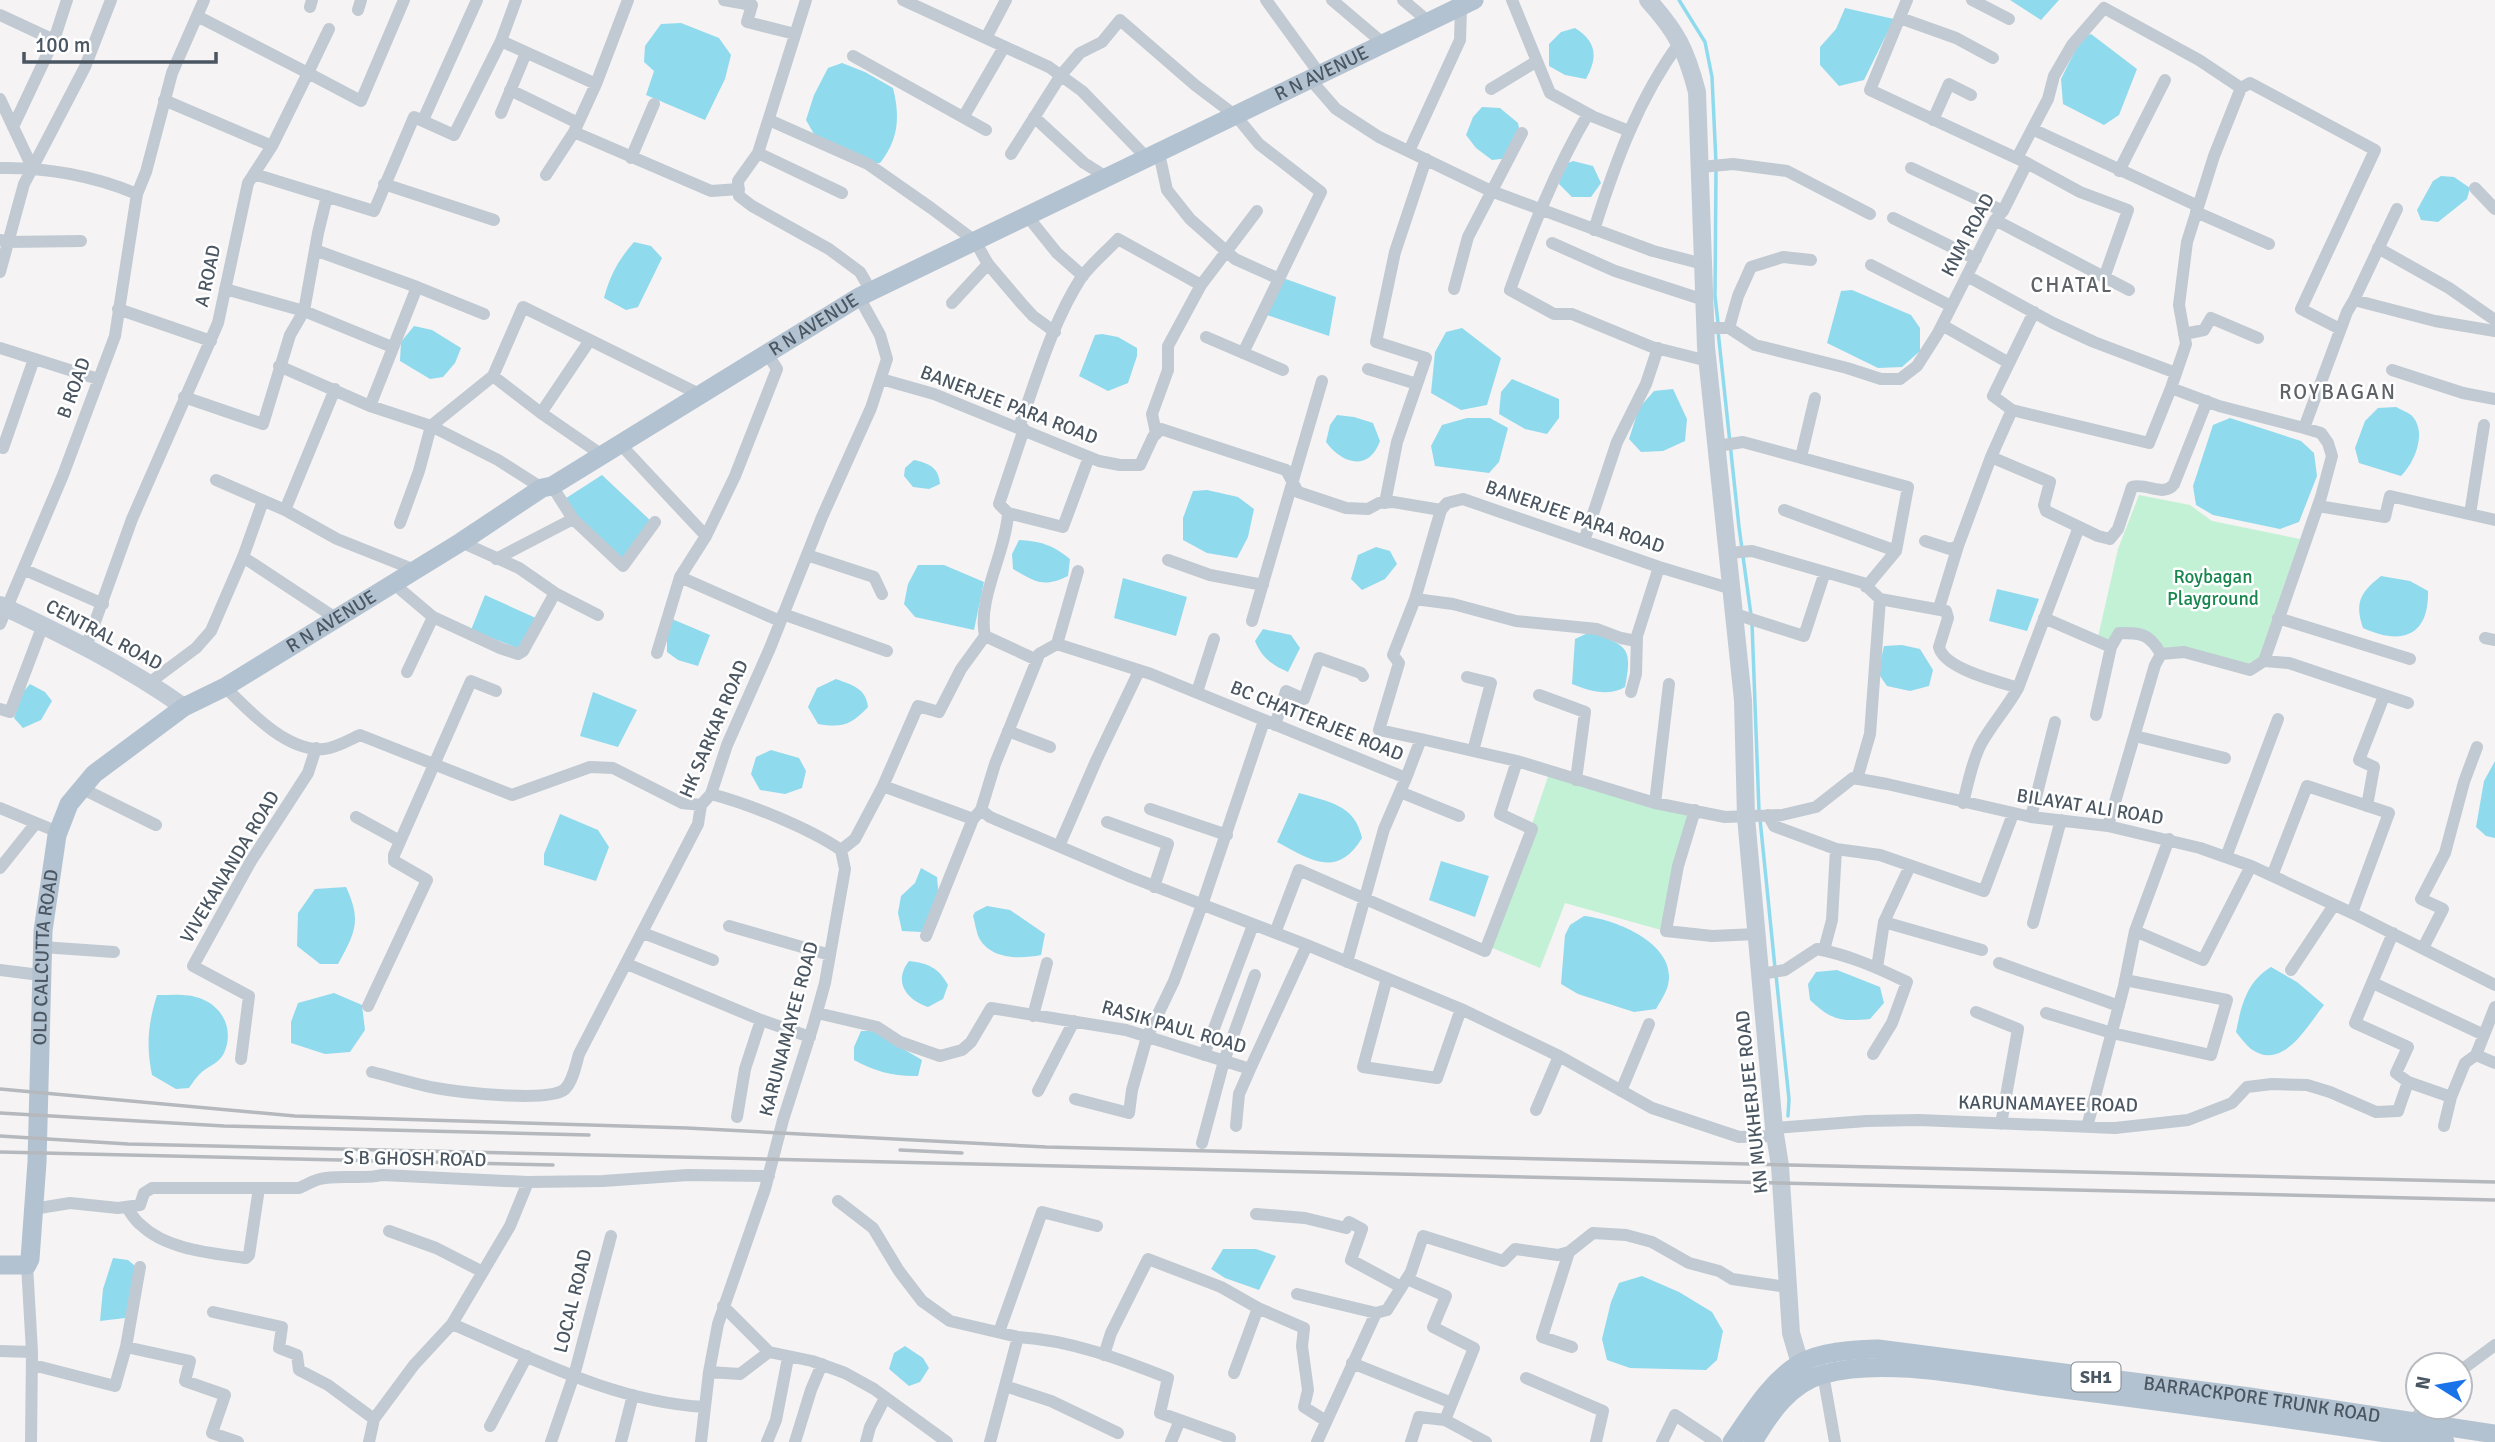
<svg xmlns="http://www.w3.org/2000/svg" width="2495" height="1442" font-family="Signika,sans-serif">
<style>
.green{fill:#c3f1d5}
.water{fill:#90daee}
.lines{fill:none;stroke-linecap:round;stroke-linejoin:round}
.stream{stroke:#90daee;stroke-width:3.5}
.street{stroke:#c1cad2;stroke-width:12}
.secondary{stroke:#c1cbd6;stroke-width:18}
.primary{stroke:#b3c2d1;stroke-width:19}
.rail{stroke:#b5b8bd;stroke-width:3.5}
.labels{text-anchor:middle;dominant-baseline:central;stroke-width:5;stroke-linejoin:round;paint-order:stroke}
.shield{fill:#fff;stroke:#808990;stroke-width:2}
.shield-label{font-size:18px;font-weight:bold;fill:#4a5661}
.street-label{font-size:19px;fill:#4a5661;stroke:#fff}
.park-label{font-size:19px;fill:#17864f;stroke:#fff}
.neighbourhood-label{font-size:21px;letter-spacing:2px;fill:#5f6368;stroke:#fff}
</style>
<rect width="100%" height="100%" fill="#f5f3f3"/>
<path class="green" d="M2139,495L2190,505L2212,521L2300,539L2259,658L2247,664L2161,649C2147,626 2129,620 2108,640L2098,637L2118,549Z
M1549,774L1691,813L1661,930L1565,903L1540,968L1490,947Z"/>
<path class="water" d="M2010,0H2059L2041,20Z
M1845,8L1894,19L1864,80L1839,86L1820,65V47L1836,29Z
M681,23L719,38L731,55L725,79L705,120L646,95L654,71L644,62L645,46L661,24Z
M1575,28C1597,42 1598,57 1586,79L1565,75L1549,66V44L1561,32Z
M2091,34L2137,69L2119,115L2104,125L2063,104L2061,79L2082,37Z
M842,63L865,72L893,88C900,116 899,139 880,163H873L814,134L806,120L814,95L828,68Z
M1482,107L1500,108L1518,123L1520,133L1509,158L1492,160L1476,148L1466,135L1473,117Z
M1573,161L1593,166L1601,183L1591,197H1572L1559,184L1563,165Z
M2441,176L2454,177L2470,188L2467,199L2438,222L2421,220L2417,210L2433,181Z
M634,242L651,246L662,258L638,307L626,310L604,298C610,275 619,259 634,242Z
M1283,278L1336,297L1329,336L1267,315Z
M1852,290L1911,315L1920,328V351L1902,367L1878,368L1827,343L1841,291Z
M414,326L432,330L461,348L455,363L443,377L430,379L400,361L401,342Z
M1462,328L1501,358L1487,405L1461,410L1431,393L1435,352L1446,332Z
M1102,334L1118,337L1137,348V356L1128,383L1108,391L1079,376L1095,335Z
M1512,379L1559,399V418L1547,434L1525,429L1499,414L1501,392Z
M1673,389L1687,419L1685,441L1663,451L1641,452L1629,439L1639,408L1654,391Z
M2396,407C2400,409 2407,412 2411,415C2428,431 2415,462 2401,476L2359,463L2355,448L2365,421L2378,408Z
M1337,415L1354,417L1373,423L1380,441C1369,472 1342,464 1326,442L1330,425Z
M1467,418H1490L1508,428L1499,462L1489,473L1435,466L1431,446L1442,425Z
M2230,418L2301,441L2314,453L2317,476L2299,522L2280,529L2213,515L2196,505L2193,486L2213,425Z
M914,460C928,463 939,467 940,484L929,489L913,487L904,476L905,468Z
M602,475L651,521L627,562L560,502Z
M1207,490L1238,497L1254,509L1248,537L1237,558L1207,553L1183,540V518L1193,491Z
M1019,540C1040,541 1053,545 1070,559L1068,576C1044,588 1035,582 1013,569L1012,554Z
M1376,547L1390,551L1397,564L1385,579L1362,590L1351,579L1358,555Z
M918,565H944L984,582L974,630L915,617L904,604L908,584Z
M2381,576L2410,581L2428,591C2429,638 2400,645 2363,628C2354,602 2361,592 2381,576Z
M1123,578L1187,597L1176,636L1114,618Z
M1997,589L2039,599L2027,631L1989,621Z
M485,595L538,619L523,650L471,630Z
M672,619L710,635L698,666L678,660L667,652V636Z
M1263,629L1291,635L1300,648L1288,672C1272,665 1262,658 1255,641Z
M1590,632C1627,646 1633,646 1625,687C1608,697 1589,691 1572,684L1575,639Z
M1902,645L1920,649L1933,670L1929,686L1910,691L1887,686L1878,673L1884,646Z
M836,679C852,685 866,688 868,707C851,725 843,728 818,724L808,707L817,688Z
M30,684L45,692L52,701L41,720L23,728L14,718L23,692Z
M593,692L637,710L618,747L580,736Z
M771,750L799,758L806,771L802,788L785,794L760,790L751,774L756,757Z
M2495,761V838L2486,836L2476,827L2484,781Z
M1299,793C1328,802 1355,804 1362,838C1337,879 1311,860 1277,842Z
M560,814L598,830L609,847L596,881L544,865V854Z
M1441,861L1489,876L1475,917L1429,900Z
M921,868L937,877L939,898L922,932L902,931L898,913L901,896L915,883Z
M346,887C362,921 355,933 338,964H320L297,946L298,913L315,889Z
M987,906L1010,910L1045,934L1041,955C1021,959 991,960 979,938C976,931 975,922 973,916L975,912Z
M1584,916C1615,919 1678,944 1668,985C1666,993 1660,1002 1656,1009L1634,1012L1578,994L1561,984L1565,935L1570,925Z
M909,961C928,963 939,968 948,985L943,999L928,1007C906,999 893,982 909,961Z
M2271,967L2297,982L2324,1005C2307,1026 2283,1072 2251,1049C2246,1045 2241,1038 2236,1032C2241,1006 2247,981 2271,967Z
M1837,970L1880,987L1884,1003L1870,1019C1841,1022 1831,1020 1810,1000L1808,984L1816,972Z
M334,993L362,1005L365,1030L350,1052L325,1054L291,1043V1022L298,1003Z
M157,995C172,995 188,993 202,999C224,1008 234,1031 224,1053C219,1063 211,1065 203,1071C198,1075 193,1082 189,1088L176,1089L152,1075C146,1045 148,1024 157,995Z
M861,1031H873L922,1060L918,1076C896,1077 873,1071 854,1060V1047Z
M1223,1249H1256L1276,1256L1259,1290L1225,1278L1211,1269Z
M113,1258L128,1260L141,1271L125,1318L100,1321L103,1289Z
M1642,1276L1679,1292L1712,1312L1723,1331L1717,1360L1706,1370L1630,1368L1607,1360L1602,1339L1611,1302L1619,1283Z
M905,1346L923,1358L929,1368L920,1382L909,1386L889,1369L894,1353Z"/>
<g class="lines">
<path class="stream" d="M1679,0L1705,42L1712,77L1716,163
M1716,170L1715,296L1718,323
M1718,331L1739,527L1751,615
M1752,623L1759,811
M1760,819L1775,968
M1776,975L1789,1099L1788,1116"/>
<path class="street" d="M724,0L752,5L747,22L795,34
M806,0L758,153L738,181L739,196L752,206L829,249L860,272L871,291
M903,0L1049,67L1082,91L1148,159
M1266,0L1319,73
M1332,0L1384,44
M1403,0L1429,22
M1512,0L1550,93L1594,117L1629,131
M1907,0L1870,90L2027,163L2080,192L2128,210L2104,278
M1972,0L2009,19
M310,7L312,0
M358,10L361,0
M0,15L54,40
M197,16L308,73L329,29
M1900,18L1956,38L1993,58
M986,38L1006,0
M501,41L596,84
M853,56L986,130
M1309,78L1336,109L1379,137L1491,191L1653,251L1703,264
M1491,89L1537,61
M510,90L578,123
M0,99L32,167
M164,100L272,146
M501,113L526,53
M1588,114C1555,170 1532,229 1510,290L1554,314H1572L1652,347L1708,361
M964,116L1004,47
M1034,117L1084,163L1108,178
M423,120L477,0
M769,120L868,164L931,208L975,241L988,264L1022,304L1033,316L1055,332
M1933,120L1949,84L1971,95
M13,127L54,40L67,0
M2032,129L2198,206
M574,132L711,191L739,189
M1409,151L1460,40L1461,7
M758,153L842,193
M1159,153L1167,190L1190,219L1235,259L1277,278
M1011,154L1061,75L1080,53L1102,42L1120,20L1195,85L1236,116L1259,144L1321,192L1243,353
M631,158L654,104
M2017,158L2048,99L2054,76L2072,45L2104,8L2199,60L2241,88
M1701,167L1733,164L1787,171L1870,214
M0,168C45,167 95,176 137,194
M1911,168L2003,211
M2119,171L2165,80
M254,174L374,211L414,117L454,135L501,41L516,0
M546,175L574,132L596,84L628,0
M384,184L494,220
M2475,188L2495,209
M2196,212L2269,244
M1028,217L1057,253L1083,276
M1893,218L1976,259
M1995,220L2129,290
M1594,230C1615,163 1638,99 1680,42
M1,240L7,242L81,241
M1552,243L1615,271L1704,300
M2378,248L2449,288L2495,320
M315,250L417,287
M1871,265L1951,306
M0,272L24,184L85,67L111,0
M1967,276L2053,323L2094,342L2176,373
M225,289L304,311L392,347
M1454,289L1468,237L1522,133
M2354,300L2397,209
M952,303L988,264
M118,309L211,341
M2034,312L1993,396L2012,410L2149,443L2171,388
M1942,325L2009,363
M1705,328H1729L1755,345L1847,368L1881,379H1900L1917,366L1938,333L1995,220L2003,211L2027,163
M1729,328L1738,296L1751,267L1783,257L1811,260
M2184,334L2204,330L2211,318L2258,338
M1206,337L1283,370
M0,348L98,379
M279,366L370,406L431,426L498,460L542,488
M1368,369L1417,384
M2392,370L2463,393L2495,399
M493,376L541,413L602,455
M881,379L934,394L1099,461L1120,465H1140L1153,437L1161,429L1286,470L1298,492L1346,508L1368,509L1379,503L1393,502L1441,510L1447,503L1463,499L1659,567L1732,589
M184,397L263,424L290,335L304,311L318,233L327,196
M370,406L417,287L484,314
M541,413L590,340
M1019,427C1037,378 1052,323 1081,278C1091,264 1106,252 1118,239L1201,285
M2304,428L2219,406L2171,388L2186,344L2179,305L2187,242L2214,156L2241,88L2250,83L2375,150L2301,309L2340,329
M1156,433L1152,414L1168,370V346L1201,285L1257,211
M621,445L706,536
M1717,446L1743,442L1908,487L1896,551L1866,587
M3,448L34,359
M1801,457L1815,398
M1991,457L2050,482L2044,505L2046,511L2098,536L2110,539L2118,529L2132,487C2146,482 2164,498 2174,484L2207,401
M216,480L285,510L337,539L415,570
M552,486L573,519L623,566L655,522
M1385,503L1397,442L1426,358L1376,342L1395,252L1426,159
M2318,506L2385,517L2390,496L2495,520
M285,510L335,389
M1784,510L1896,551
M1008,513L1063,527L1089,457
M2470,514L2484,425
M400,523L419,471L431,426L493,376L523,307L701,395
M1584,541L1617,442L1646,384L1658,348
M1925,541L1950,549L1958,546L1991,457L2012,410
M461,542L519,568L555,593L598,615
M1728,553L1752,551L1863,583L1880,599L1870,734L1857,779
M807,555L874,577L882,594
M243,557L337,619
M496,559L573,519
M1168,560L1210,575L1263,585
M25,570L103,604
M680,577L780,621
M394,584L433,617L500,648L518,654L523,651L555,593
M1415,599L1453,604L1516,621L1597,629L1621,638L1636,641
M1880,599L1946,611L1948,618L1939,647C1944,669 1998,681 2018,688
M1939,608L1958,546
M783,614L887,651
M1735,614L1804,636L1825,572
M2044,618L2111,647L2096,715
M2278,618L2410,659
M1252,621L1322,381
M0,624L63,475L115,336L137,194L146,172L172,73L204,0
M985,636L1037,660L1039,654L1057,644L1151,674L1406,778L1421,739L1517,761L1655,803L1725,817L1782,815L1816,807L1853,778L1887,784L2031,817L2108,826L2200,848L2251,866L2352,913L2495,985
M2485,638L2495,640
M1057,644L1078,571
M86,647L132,519L218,323L248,183L272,146L308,73L361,101L404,0
M2111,647L2119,633C2141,633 2149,633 2161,654
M657,653L680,577L706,536L735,476L777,369L767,353
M2264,661L2289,663L2408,703
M407,672L433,617
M1467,677L1491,683L1473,751
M149,683L196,648L211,631L243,557L263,501
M225,687C249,711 287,752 324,749C336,748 349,740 360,735L512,795L590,767L613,768L682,803L701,805
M1197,692L1214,639
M1631,692L1636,674L1637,636L1659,567
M1539,695L1585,712L1576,780
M0,709L10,712L43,625
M1275,725L1286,691L1304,699L1319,658L1361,673L1363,676
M1008,731L1050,747
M2135,736L2225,758
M1421,739L1379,730L1399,663L1393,655L1415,599L1441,510
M883,786L918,706L939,712L961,669L985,636C977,599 1006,552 1008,513L999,504L1024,429
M83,789L156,825
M1400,792L1459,816
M711,794C749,804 809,828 841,850
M1655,803L1669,684
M1963,803C1968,784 1972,761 1981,744C1992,724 2007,708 2018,688L2079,527
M2367,806L2374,767L2359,760L2384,696
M0,808L58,832
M1150,809L1227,835
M981,810L990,817L1131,877L1307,945L1461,1009L1559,1056L1652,1108L1739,1137L1776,1136
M1695,810L1678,866L1666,931L1712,936L1757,934
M1768,815L1774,826L1836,849L1880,855L1984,891L2013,814
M356,817L400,841
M2031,817L2055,722
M1107,822L1168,844L1154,887
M2108,826L2155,665L2161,654L2184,652L2250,670L2264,661L2321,497L2332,456L2328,443L2321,433L2304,428L2347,312L2354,300L2435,321L2495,331
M1059,846L1096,761L1139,671
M841,850L855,839L883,786L973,819L981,810L995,764L1037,660
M2226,857L2278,719
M0,868L36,823
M2272,876L2307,786L2389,813L2352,913
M1884,922L1982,950
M2033,923L2061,820
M729,926L830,955
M2135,931L2203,960L2251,866
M643,933L713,960
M1275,933L1299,870L1485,951L1532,829L1500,814L1517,761
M2393,933L2355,1023L2408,1047L2396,1073L2408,1082
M926,936L973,819
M42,947L114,952
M2423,948L2443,909L2421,899L2445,853L2464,782L2477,747
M1824,950L1832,920L1836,849
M1347,962L1384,829L1406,778
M1999,963L2119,1006
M627,964L761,1020
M1877,968L1884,922L1910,866
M0,970L40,975
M2291,970L2334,905
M1761,974L1785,970L1817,949C1849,955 1878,968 1907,982L1892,1023L1873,1054
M1387,978L1363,1067L1437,1078L1461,1009
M2373,983L2484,1035
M368,1006L427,880L394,861V855L471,681L496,691
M1976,1012L2018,1029L2001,1124
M817,1013L877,1027L900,1042L940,1056L962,1050L971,1042L991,1008L1126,1030L1250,1069L1307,945
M2046,1013L2112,1033L2211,1055L2227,1000L2125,980
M1033,1016L1047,963
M1204,1055L1253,925
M2476,1055L2495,1007
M2476,1055L2495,1063
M241,1059L249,996L193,966L251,861L308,773L316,748
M372,1072C393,1077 415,1084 436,1088C457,1092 550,1103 565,1089C573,1081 576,1064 579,1054L698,824L701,805L711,794L727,745L770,648L822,517L871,408L887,359L880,335L859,297
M1038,1091L1074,1021
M1621,1091L1649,1024
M1075,1099L1129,1113L1132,1090L1147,1037L1174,981L1202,905L1264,721
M1536,1110L1559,1056
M737,1117L745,1069L761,1020L810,1037
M1236,1126L1239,1094L1250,1069
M2444,1126L2451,1097
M2087,1127L2124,986L2135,931L2169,839
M1774,1128L1866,1121L1919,1120L2115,1128L2188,1120L2232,1103L2247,1087L2272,1084L2307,1085L2330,1092L2376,1112L2398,1111L2408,1082L2451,1097L2465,1063L2476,1055
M1202,1143L1224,1061L1255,975
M838,1201L873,1228L899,1271L922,1301L950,1321L1018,1337L990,1442
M127,1208C131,1213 135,1221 141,1225C167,1250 212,1253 246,1258L249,1255L259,1188
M33,1209L70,1203L118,1208L140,1205L144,1193L152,1188H299C306,1185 312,1181 320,1179C340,1174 362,1180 382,1175L528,1182L603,1181L688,1175L769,1176
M1256,1214L1305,1218L1346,1228L1349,1222L1362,1229L1351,1260L1401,1287
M389,1231L436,1248L483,1272
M1569,1252L1542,1337L1572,1347
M27,1265L32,1352L31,1442
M1407,1279L1446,1296L1433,1327L1474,1348L1445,1420L1486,1442
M1297,1294L1376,1313
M723,1306L769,1352L812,1361L845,1373L874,1389L947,1442
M213,1312L282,1327L279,1348L297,1355L299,1370L328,1385L374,1419
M452,1324C534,1359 615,1402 705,1407
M999,1332L1042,1212L1097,1226
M1018,1337C1070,1340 1120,1359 1168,1378L1160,1413L1230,1438L1229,1442
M126,1347L140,1267
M0,1351L32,1352
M1104,1355L1111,1333L1148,1259L1221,1287L1258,1308L1304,1328L1302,1346L1308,1390L1304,1407L1326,1421
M1352,1363L1452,1403
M33,1365L115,1386L126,1347L190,1361L185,1381L225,1395L212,1433L238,1442
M2460,1371L2495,1345
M709,1372L740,1374L769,1352
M1234,1373L1258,1308
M1823,1374L1835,1442
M1526,1378L1603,1411L1596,1442
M1005,1386L1051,1401L1118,1433
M2411,1422L2426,1407
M490,1426L527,1356
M369,1442L374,1419L414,1365L452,1324L510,1226L528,1182
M551,1442L575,1372L611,1236
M621,1442L633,1395
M701,1442L709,1372L718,1324L765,1189L783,1120L813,1026L825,983L845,869L841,850
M767,1442L776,1420L788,1358
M795,1442L811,1390L822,1364
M866,1442L870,1427L885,1398
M1171,1442L1180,1420
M1317,1442L1376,1313L1387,1310L1411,1272L1423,1236L1503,1261L1515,1249L1558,1255L1569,1252L1593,1233L1626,1235L1652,1242L1689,1263L1719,1271L1732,1279L1787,1287
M1411,1442L1419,1417L1445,1420
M1662,1442L1675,1415L1716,1442"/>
<path class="secondary" d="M1648,0C1677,32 1686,50 1697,92L1706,347L1743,700L1746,817L1774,1128L1780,1166L1791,1333L1804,1377
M0,605C64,635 126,666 184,707"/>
<g class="primary">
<path id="s1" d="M0,1265H27L30,1259L37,1162L43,931L57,835L69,804L94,774L184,707L225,687L461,542L542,488L552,486L859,297L1474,0"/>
<path id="s2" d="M1732,1442C1751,1415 1770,1382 1799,1364C1821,1351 1853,1350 1878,1349L2250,1397L2495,1434"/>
<path d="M1753,1442C1770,1413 1790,1383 1824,1374C1887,1357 1974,1377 2040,1386C2175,1403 2310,1421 2445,1442"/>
</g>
<path class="rail" d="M0,1089L295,1116L687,1128L1046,1147L2495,1182
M0,1113L224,1126L589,1135
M0,1136L128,1144L2495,1200
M900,1150L962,1153
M0,1152L553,1165"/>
</g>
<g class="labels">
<rect class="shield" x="2071.5" y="1362.5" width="49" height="29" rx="5"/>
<g class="shield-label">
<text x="2096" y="1377">SH1</text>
</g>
<g class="street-label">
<text stroke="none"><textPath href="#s1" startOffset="1948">R N AVENUE</textPath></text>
<text transform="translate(1968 235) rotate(-62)">KNM ROAD</text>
<text transform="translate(208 276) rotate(-78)">A ROAD</text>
<text stroke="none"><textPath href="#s1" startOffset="1381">R N AVENUE</textPath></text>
<text transform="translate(74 388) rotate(-70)">B ROAD</text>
<text transform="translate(1009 405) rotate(21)">BANERJEE PARA ROAD</text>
<text transform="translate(1575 517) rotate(19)">BANERJEE PARA ROAD</text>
<text stroke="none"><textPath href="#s1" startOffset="814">R N AVENUE</textPath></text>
<text transform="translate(104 635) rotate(28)">CENTRAL ROAD</text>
<text transform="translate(1317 721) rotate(22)">BC CHATTERJEE ROAD</text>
<text transform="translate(714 729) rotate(-67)">HK SARKAR ROAD</text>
<text transform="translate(2090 807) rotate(9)">BILAYAT ALI ROAD</text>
<text transform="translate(230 867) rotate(-59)">VIVEKANANDA ROAD</text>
<text stroke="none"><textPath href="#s1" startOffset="336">OLD CALCUTTA ROAD</textPath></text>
<text transform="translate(1174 1027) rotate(16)">RASIK PAUL ROAD</text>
<text transform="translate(789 1029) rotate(-75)">KARUNAMAYEE ROAD</text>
<text transform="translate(1752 1102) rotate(-96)">KN MUKHERJEE ROAD</text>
<text transform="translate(2048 1104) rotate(1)">KARUNAMAYEE ROAD</text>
<text transform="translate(415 1159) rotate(1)">S B GHOSH ROAD</text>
<text transform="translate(573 1301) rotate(-76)">LOCAL ROAD</text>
<text stroke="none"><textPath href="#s2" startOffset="572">BARRACKPORE TRUNK ROAD</textPath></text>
</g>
<g class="park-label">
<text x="2213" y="577">Roybagan<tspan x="2213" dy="22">Playground</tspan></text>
</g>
<g class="neighbourhood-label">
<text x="2072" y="285">CHATAL</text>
<text x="2338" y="392">ROYBAGAN</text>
</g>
</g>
<g transform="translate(2439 1386) rotate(281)"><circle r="33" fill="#ffffff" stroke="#b7bbc0" stroke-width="2"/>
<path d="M0-5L12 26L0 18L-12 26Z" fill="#1a73e8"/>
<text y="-10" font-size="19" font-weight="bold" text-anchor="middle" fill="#4a5661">N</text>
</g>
<path d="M24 52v10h192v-10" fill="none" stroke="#4a5661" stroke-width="3.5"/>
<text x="35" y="52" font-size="21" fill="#4a5661" stroke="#ffffff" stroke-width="5" paint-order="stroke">100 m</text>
</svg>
